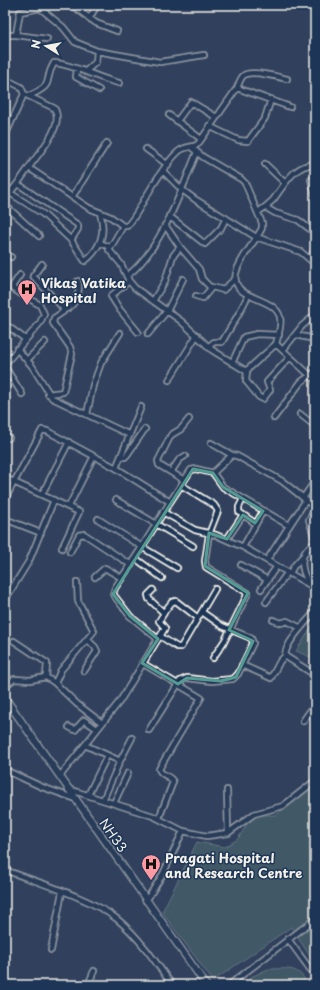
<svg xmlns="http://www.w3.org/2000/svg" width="320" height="990" font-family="'Playpen Sans',sans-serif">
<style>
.green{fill:#547473;stroke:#a4b2ae}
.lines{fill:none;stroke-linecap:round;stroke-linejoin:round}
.minor-casing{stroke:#f4f1e8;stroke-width:8}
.major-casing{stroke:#f4f1e8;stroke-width:9}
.minor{stroke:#1d3557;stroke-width:4.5}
.major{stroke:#1d3557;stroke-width:6}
.marked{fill:none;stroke:#549b93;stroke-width:3;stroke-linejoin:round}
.labels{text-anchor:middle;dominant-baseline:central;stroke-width:3;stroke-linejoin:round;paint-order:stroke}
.poi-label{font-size:13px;font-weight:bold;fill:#f4f1e8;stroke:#1d3557;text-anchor:start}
.street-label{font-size:13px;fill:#f4f1e8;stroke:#1d3557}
</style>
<rect width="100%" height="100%" fill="#31415d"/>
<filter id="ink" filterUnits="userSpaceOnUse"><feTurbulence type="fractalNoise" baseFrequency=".025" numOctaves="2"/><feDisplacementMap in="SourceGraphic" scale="8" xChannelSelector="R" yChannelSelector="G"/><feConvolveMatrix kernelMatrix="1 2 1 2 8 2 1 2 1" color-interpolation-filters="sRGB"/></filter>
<g filter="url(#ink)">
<path class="green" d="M315,622V659L296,651Z
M315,785V964L291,927L213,981L162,912L197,842L225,847L238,839L250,819L260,815H276Z
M268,969C286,969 300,965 307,985H249L251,977Z"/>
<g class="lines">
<g class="minor-casing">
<path id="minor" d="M72,5L96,23L117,31
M89,19L97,5
M5,35H16L47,39
M16,35L20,12L40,8L63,27L75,42L97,51L160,62L204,55
M77,69L76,77L99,90
M86,71L96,62L97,51
M5,79L21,87L24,94L5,136
M237,88C239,84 240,79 243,76C249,69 279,77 287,79
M29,96C57,83 42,83 54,63C77,65 96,78 119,83
M169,115L201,139
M177,121L191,102L216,117
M209,126L238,140L248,141L265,118L271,99
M191,147L203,157L241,179L245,183L262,223V228C255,243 240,257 236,273C230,301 274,295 280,317C282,326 278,335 276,344L315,380
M146,149L168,165
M265,164L284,182
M29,168L89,208L111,217L123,226H127C134,219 139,209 144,200C154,184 164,165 178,152C184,146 192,148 198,144L237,88L290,107
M163,171L181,189L196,200L256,237L301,252L315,264
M311,180L315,195
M18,184L78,225V229L71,240L85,261C101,248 106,232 100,213
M10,193L43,214L71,240
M72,197L107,143
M5,198C16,187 23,176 32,163C41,151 65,124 54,108L24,94
M5,205L39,236
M265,207L275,213L298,220L315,233
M258,212C263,209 268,205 273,200C284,186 293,165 315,164
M169,216L205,244L221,228L226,218
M165,225L180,247L199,269L202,279L210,287
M123,226L109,250L121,264L129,281L135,288L181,321L212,350L246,371L276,344
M100,243L110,247
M5,253L11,257
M310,259L315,248
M42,264L33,276L63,308V312L54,318L53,323L70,347L72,354L63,392L48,394
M127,276C161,250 181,191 197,152
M129,281L111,296L120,310L138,332
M196,296L203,298L212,287L223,290L235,279
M153,301L165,281L173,256L180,247
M64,310C75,307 81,291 78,281
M5,324L25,339
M148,334L167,311L183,279
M295,335L315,339
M208,347L214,342H222C231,326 241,312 248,295
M17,349L32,366L52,398L130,435
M283,350L302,326L315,315
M27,360L45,342
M232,363L244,337L257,334L279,335
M5,364L40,323L44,314L40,305L13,289V285L20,275
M5,367L22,394
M247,371L246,381L259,397L263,399L270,390L267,382L290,357
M169,380L197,335
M87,414L93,385L101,363L120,333
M300,414L315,426
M274,418L301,382L315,372
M5,436L9,438
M211,443L232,455
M121,456L125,457L127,455L145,429
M116,468L141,407
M171,472L179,460L185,456
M213,473L223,487L288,525
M5,478L79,512L62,548
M184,480L159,465L158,461L171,435L181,429L189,419
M181,485L214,505L218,511L209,534L205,561L206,567L248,593L225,640L213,658
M42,494L69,442
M303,498L315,481
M5,499L41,432L42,430L47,431L116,468L170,502L142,547L177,568
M243,499L239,507V512L255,523
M116,500L193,546
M306,500L315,507
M170,502L191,470L196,469L213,473L232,455L237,456L282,481L306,500L267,560
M69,506L94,456
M315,509L309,520L315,539
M163,512L195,530L216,535L243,547L310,585L315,591
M5,519L41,533
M227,539L243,515
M243,547L263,511
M70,552L79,535L84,534L131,565
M135,558L162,578
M241,565L268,580
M290,573L294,566L302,557
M95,577L105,568L122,578
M77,582L78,601L94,631L61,670L55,683L77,704L102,723
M309,584C300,568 298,553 315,543
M261,589L277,566
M153,590L148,595L149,599L164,613L159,621L165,628L159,638
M5,600L29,561L54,500
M266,602L288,572
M164,612L172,602L176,601L198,618
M315,612C306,622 285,643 285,656L315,675
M273,620L281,623L287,621L301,628
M160,636L177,647H181L215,589
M14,641L47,663L46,677L55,683
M142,663L201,698L159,769C161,776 170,775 173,782L159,818
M242,665L271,678L280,661L285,656
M84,671L97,651L95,647L87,639
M5,686L14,679L30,680L46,677
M303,721L315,704
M69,727L75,730L84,720L97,729
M149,730L180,681L187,678L212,681L233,679L238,674L253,643L251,638L222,626L202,612
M85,745L120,761L132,738
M5,770L42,787L76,799
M60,776L120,701L158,639L130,616L113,594L115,588L142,547L98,519
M68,789L153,816L183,831L163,874L146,901
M227,790L228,833
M88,795L107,756
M103,800L120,761
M114,803L128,773
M183,831L207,836L228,833L254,814L283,806L315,781
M5,870C39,883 89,897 117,919C139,937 156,962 172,985
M288,939L315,976
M51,950L62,892
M88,985L94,971
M229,985L315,919"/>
</g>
<g class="major-casing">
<path id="major" d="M5,698L206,985"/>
</g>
<use href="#minor" class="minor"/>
<use href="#major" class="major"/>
</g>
</g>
<path d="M0 0H320V990H0ZM193,469L213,473L223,487L263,511L255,523L243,515L227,539L209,533L205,566L248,593L229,630L253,641L236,677L221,681L187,678L178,684L142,663L158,639L130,616L113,594Z" fill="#31415d" fill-opacity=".55" fill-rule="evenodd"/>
<path class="marked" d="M193,469L213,473L223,487L263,511L255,523L243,515L227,539L209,533L205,566L248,593L229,630L253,641L236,677L221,681L187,678L178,684L142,663L158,639L130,616L113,594Z"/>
<defs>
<g id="hospital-pin" transform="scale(1)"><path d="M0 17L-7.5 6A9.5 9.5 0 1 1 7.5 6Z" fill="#ff9aa2" stroke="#1d3557"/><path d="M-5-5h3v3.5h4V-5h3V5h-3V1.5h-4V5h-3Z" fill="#111"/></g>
</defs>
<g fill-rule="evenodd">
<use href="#hospital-pin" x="27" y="289"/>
<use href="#hospital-pin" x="151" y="864"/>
</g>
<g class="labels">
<g class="poi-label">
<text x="41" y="282">Vikas Vatika<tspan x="41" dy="15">Hospital</tspan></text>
<text x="165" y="857">Pragati Hospital<tspan x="165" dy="15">and Research Centre</tspan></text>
</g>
<g class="street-label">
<text transform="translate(114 835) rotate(55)">NH33</text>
</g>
</g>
<rect width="320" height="990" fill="none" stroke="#1d3557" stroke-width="20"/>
<rect x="10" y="10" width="300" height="970" fill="none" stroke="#f4f1e8" stroke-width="1.5" filter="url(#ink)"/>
<g transform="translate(46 46) rotate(281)" stroke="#1d3557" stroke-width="3" paint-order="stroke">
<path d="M0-3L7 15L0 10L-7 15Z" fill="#f4f1e8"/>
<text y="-6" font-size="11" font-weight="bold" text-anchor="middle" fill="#f4f1e8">N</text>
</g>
</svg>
